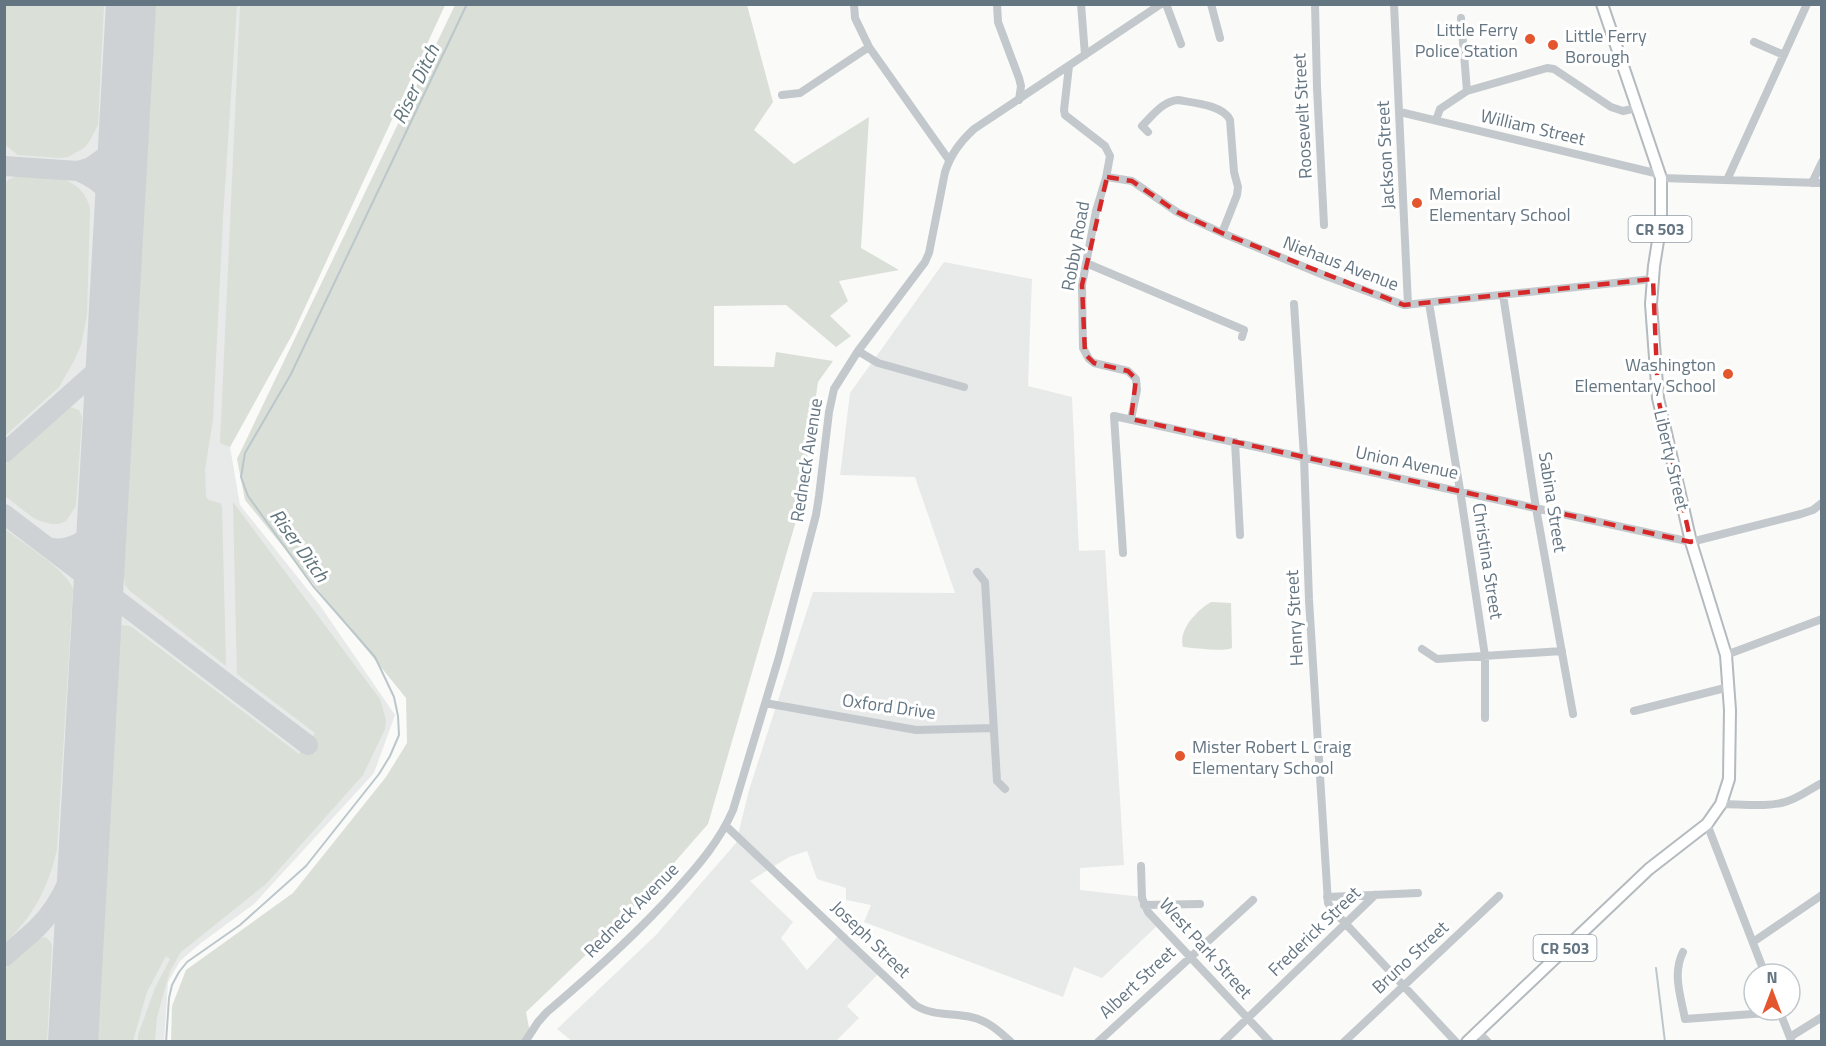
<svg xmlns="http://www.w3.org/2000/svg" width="1826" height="1046" font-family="'Titillium Web',sans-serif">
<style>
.built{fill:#e8e9e9}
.green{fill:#dadfd7}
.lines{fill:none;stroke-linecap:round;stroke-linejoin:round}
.stream{stroke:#bbc7cb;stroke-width:2}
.taxiway{stroke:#ced2d4;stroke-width:20}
.runway{stroke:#ced2d4;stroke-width:50}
.major-casing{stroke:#b5babe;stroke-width:14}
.minor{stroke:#c3c8cc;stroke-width:8}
.major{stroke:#fff;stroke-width:10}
.marked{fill:none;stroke:#d62828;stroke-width:4.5;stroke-dasharray:12 8;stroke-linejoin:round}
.poi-dot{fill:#e4572e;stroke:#fff;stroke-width:2}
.labels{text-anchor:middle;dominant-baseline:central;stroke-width:6;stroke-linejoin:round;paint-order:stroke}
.shield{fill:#fff;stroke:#939fa8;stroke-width:1.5}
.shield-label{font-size:16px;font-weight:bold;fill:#657683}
.poi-label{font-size:18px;fill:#657683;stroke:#fff;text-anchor:start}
.street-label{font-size:18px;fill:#657683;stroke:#fff}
.water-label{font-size:20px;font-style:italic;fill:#60757c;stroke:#fff}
</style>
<rect width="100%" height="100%" fill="#fafaf8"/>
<path class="built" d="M5,5H445L293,333L230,447L240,505L319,604L395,715L374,773L254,904L201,943L180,961L168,982L164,1041L5,1042Z
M944,262L1032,279L1028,386L1072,397L1079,551L1105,550L1124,865L1080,868V890L1142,897L1159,924L1102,978L1074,967L1063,997L864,922L871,905L846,900V888L817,879L807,851L789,857L750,881L793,922L781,938L807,970L842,932L882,970L847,1006L859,1018L836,1041L573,1042L557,1029L656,935L736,843L749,790L813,592L955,593L915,477L840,475L850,393Z"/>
<path class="green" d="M5,5H104L98,125L89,142L84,148L68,157L60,158L18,155L5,145Z
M155,5H237L223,217L213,419L205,470L206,497L209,500L220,503L222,506L226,666L130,591L125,585L123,571Z
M240,5H445L293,333L230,447L220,443Z
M455,5H747L773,102L754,130L794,164L869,117L861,248L899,270L839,281L848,301L830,316L851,336L836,347L786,305L714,306V366L774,367L776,352L833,361L818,382L800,507L708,824L659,880L612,930L526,1012L530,1033L525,1041L171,1042L172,1006L186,970L293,893L386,777L407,743L406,698L245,500L237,459Z
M18,176C47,175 81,174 90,208L87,315L81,345L75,359L59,387L5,436V183L9,179Z
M70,407L79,410L82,417L76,506L66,521L59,524H51L40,521L32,517L5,496V465L67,408Z
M233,502L380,699L386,720L385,729L363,775L266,884L181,952L170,971L157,1017L155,1041H138V1035L155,988L170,959L166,956L147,992L133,1041H96L120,629L122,625L130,626L133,628L299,754L315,733L237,674Z
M5,529C21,542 67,570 73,589L57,849C49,886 33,917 5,943Z
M1211,602L1231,603L1232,648C1225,652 1194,648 1183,647C1178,630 1197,610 1211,602Z
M45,937L50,941L52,946L47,1041H5V969L38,939Z"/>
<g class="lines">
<path class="stream" d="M1656,968L1665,1042
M166,1042L169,998L172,985L179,972L187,962L240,925L306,866L379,774L390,756L399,735L398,716L394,697L375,657L313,586L248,496L241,477L245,453L291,374L467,4"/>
<path class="taxiway" d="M4,166L78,171L91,167L105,157L116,144L124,128
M78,171C102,182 111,191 119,216
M4,453L111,358
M4,514L308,745
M48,547C62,552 81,544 91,534C98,527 100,516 103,507
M85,577L93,592L96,617
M4,957C15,947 26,938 36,929C66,900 77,862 85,823"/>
<path class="runway" d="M73,1042L131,4"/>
<g class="major-casing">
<path id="major" d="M1467,1042L1649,869L1707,824L1721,804L1729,779L1730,710L1726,655L1691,542L1658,398L1651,304L1654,266L1661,222V178L1602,4"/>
</g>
<path class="minor" d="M854,4L855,18L869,47L949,160
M997,4L998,22L1019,78L1021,86L1019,100
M1081,4L1085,55
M1166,4L1181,44
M1211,4L1220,38
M1315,4L1317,87L1324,225
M1394,4L1408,305
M1754,42L1784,55
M1069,66L1064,110L1065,115L1105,146L1110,156L1106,178L1096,211L1082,285L1083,348L1089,359L1094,363L1128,371L1136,379L1137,390L1131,419
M1467,91L1547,68L1554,69L1611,107L1623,111L1637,108
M782,95L800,93L869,47
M1400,112L1659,174
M1436,120L1440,109L1467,91L1461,18
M1148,132L1142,126C1153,115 1163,101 1178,100C1194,103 1223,105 1230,120L1234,172L1238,187L1237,195L1222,233
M1107,177L1132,181L1177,212L1222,233L1326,276L1404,305L1653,279
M1661,178L1822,183
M1727,180L1807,4
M1812,183L1822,162
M1086,263L1244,330L1242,337
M1503,295L1536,508L1573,714
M1429,303L1460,490L1485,656V718
M1294,304L1304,457L1309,600L1328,903L1331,908L1456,1042
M858,351L878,363L964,387
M1235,442L1240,535
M1123,553L1114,416L1691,542L1801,514L1813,510L1822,503
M977,572L985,582L997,781L1005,789
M1422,649L1437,659L1562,651
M1726,655L1822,619
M765,703L916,730L994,728
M1634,711L1729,687
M1721,804C1741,804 1769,808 1788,801C1800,797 1810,789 1822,783
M1707,824L1765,974
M726,826L915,1005C932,1016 952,1013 971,1017C987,1020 999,1031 1011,1042
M1141,866L1142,898L1148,912L1270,1042
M1327,897L1418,893
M1144,905L1200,904
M1753,942L1822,895
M1683,952C1672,974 1681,997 1685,1019L1780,1012
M1779,1010L1791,1040
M1477,1031L1488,1042
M1790,1037L1822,1017
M525,1042L538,1022L547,1012C593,973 637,934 677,889C699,865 720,840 733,810L779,657L816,515L819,496L829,412L834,389L858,351L925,262L929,253L945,172C951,154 960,142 974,129L1161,4
M1098,1042L1253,900
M1223,1042L1375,895
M1344,1042L1499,896"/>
<use href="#major" class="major"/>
</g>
<path class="marked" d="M1107,177L1132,181L1177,212L1222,233L1404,305L1653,279L1658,398L1691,542L1131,419L1136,379L1128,371L1094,363L1085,354L1082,285Z"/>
<g class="poi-dot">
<circle cx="1530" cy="39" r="6"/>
<circle cx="1553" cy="45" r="6"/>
<circle cx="1417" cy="203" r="6"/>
<circle cx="1728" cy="374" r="6"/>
<circle cx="1180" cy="756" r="6"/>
</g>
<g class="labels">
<g class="shield">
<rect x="1628.5" y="216" width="63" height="26" rx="4.5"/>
<rect x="1533.5" y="935" width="63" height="26" rx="4.5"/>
</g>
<g class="shield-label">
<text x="1660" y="229">CR 503</text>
<text x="1565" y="948">CR 503</text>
</g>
<g class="poi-label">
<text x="1518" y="29" text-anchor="end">Little Ferry<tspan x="1518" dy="21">Police Station</tspan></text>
<text x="1565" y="35">Little Ferry<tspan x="1565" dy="21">Borough</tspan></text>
<text x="1429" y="193">Memorial<tspan x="1429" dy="21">Elementary School</tspan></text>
<text x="1716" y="364" text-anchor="end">Washington<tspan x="1716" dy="21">Elementary School</tspan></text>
<text x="1192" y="746">Mister Robert L Craig<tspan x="1192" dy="21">Elementary School</tspan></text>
</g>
<g class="street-label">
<text transform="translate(1302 116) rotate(-93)">Roosevelt Street</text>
<text transform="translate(1533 127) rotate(13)">William Street</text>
<text transform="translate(1385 155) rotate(-93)">Jackson Street</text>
<text transform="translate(1075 246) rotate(-80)">Robby Road</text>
<text transform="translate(1341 263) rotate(21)">Niehaus Avenue</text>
<text transform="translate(806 460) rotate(-81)">Redneck Avenue</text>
<text transform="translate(1672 460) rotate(77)">Liberty Street</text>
<text transform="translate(1407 462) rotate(12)">Union Avenue</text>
<text transform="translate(1553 502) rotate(81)">Sabina Street</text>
<text transform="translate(1488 561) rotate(81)">Christina Street</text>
<text transform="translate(1294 618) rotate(-93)">Henry Street</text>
<text transform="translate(889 706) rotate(8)">Oxford Drive</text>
<text transform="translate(631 910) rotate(-45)">Redneck Avenue</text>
<text transform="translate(1314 931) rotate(-44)">Frederick Street</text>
<text transform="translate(871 939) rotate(44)">Joseph Street</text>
<text transform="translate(1206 948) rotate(48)">West Park Street</text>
<text transform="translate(1410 957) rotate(-43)">Bruno Street</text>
<text transform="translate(1137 982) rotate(-43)">Albert Street</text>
</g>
<g class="water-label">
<text transform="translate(415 84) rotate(-65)">Riser Ditch</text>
<text transform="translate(300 545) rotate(54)">Riser Ditch</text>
</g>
</g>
<rect width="1826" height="1046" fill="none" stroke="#657683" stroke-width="12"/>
<g transform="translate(1772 992)"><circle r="28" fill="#ffffff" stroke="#c1c8cd" stroke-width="1.5"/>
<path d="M0-4.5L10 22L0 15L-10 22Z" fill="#e4572e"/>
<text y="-9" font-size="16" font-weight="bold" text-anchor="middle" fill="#657683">N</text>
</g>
</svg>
